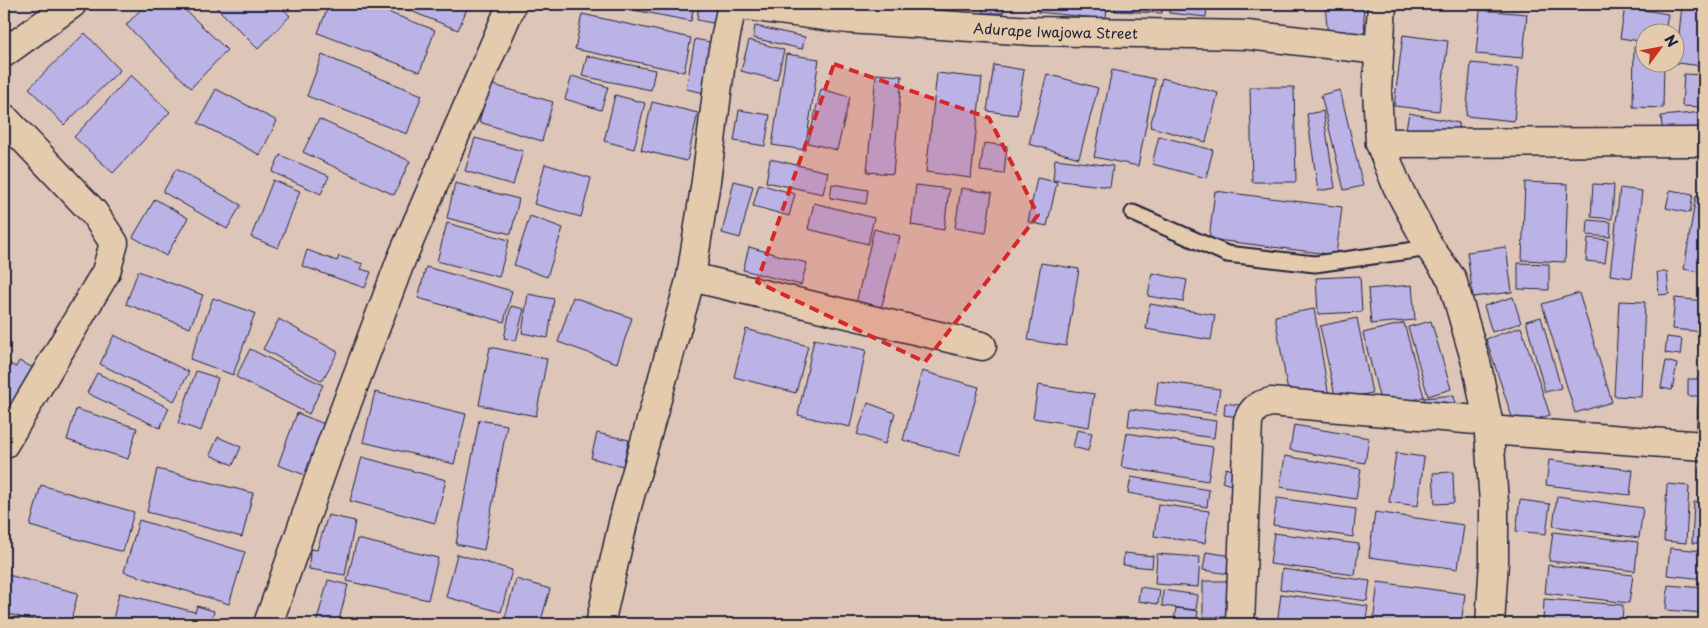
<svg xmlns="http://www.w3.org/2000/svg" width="1708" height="628" font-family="'Playpen Sans',sans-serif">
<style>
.building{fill:#bbb3e5;stroke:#22223b}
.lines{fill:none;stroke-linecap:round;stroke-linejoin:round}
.lane-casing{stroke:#22223b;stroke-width:19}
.street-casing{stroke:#22223b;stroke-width:31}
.secondary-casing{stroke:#22223b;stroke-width:31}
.lane{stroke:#e5cbad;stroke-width:15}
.street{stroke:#e5cbad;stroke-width:28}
.secondary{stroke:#e5cbad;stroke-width:28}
.marked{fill:#d62828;fill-opacity:0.2;stroke:#d62828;stroke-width:4;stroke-dasharray:10 6;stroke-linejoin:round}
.labels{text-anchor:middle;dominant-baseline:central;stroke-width:4;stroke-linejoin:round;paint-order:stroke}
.street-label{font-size:14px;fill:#22223b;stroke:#e5cbad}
</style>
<rect width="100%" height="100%" fill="#ddc6b8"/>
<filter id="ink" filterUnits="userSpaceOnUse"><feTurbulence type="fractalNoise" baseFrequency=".02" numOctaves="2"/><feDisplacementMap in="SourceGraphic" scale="10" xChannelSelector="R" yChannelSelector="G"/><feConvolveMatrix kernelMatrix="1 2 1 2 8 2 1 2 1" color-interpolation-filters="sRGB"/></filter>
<g filter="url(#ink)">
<path class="building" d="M146,4H179L227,50L191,88L126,25Z
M213,4H279L290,16L258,49Z
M329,4H366L435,30L420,72L318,33Z
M393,4H469L458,30Z
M602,4H694L691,21Z
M699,4H726L723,25L697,20Z
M983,4H1003V13H983Z
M1038,4H1107L1106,19L1038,12Z
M1115,4H1162V13L1115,11Z
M1170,4H1207L1206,17L1169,13Z
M1325,4H1363L1365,34L1328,37Z
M1682,5L1704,8V66L1676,63Z
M1625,7L1668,14L1665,32H1646V42L1620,38Z
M1480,10L1527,14L1523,58L1476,54Z
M582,14L691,38L684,72L575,49Z
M755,26L805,37L802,49L753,38Z
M85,33L120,70L64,125L29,88Z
M1403,35L1448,41L1439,111L1394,106Z
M695,39L719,44L709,94L686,89Z
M749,40L784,50L777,80L741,71Z
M1634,47H1646V62H1664L1663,108L1633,107Z
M786,54L819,59L805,150L772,145Z
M322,55L422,95L407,134L307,96Z
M587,56L655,70L651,90L582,76Z
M1471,63L1519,68L1514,121L1466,116Z
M994,65L1024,70L1017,115L987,111Z
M1112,70L1155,79L1138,166L1094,157Z
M937,73L982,78L971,178L926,172Z
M876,74L902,76L893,174L867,172Z
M1047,74L1098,88L1079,158L1029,144Z
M1684,74L1704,75V107L1682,106Z
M131,75L170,112L113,173L74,137Z
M572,76L608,87L601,110L565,99Z
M1162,78L1218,93L1206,142L1150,127Z
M490,84L553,102L542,141L479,122Z
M1250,87H1294L1296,182H1252Z
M216,89L277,121L260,155L198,123Z
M821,89L850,97L837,150L808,143Z
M1340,90L1363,186L1344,190L1321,95Z
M615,95L645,103L634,149L604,141Z
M652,102L698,113L687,161L641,150Z
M739,110L770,115L765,146L734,141Z
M1323,111L1335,188L1318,191L1307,114Z
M1704,112V132L1663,136L1661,116Z
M1409,113L1459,123L1456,140L1406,129Z
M319,119L410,161L394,195L303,152Z
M1159,136L1213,150L1206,178L1152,164Z
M475,138L523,151L513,185L465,171Z
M984,143L1007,146L1004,174L980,171Z
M280,155L329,176L321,194L272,172Z
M770,159L828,172L823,194L766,182Z
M1055,159L1113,166L1110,187L1053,180Z
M545,164L591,178L581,217L534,204Z
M176,169L241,205L227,229L163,192Z
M1037,178L1057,182L1047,226L1028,222Z
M273,180L300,191L278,248L251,237Z
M734,181L753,186L740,238L722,233Z
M1525,182L1568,184L1565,262L1522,260Z
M455,183L519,199L511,234L447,218Z
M759,184L795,194L789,216L753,206Z
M832,184L868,190L866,204L830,198Z
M1593,184L1614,185L1612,219L1591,217Z
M916,185L949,189L944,230L911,225Z
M961,188L992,193L986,233L955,228Z
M1620,188L1642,191L1632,278L1610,275Z
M1670,190L1693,194L1690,213L1666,208Z
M1215,191L1342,207L1336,255L1209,239Z
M1696,195L1704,197V273L1684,269Z
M155,199L188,218L166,256L133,237Z
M814,203L874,218L868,244L808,229Z
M530,216L563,228L547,277L514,265Z
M1588,220L1611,222L1610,237L1587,235Z
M447,223L509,240L499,277L437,261Z
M874,229L900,236L881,309L856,303Z
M1588,238L1608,240L1605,263L1586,261Z
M749,247L807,263L801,285L743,270Z
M1506,247L1512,292L1473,297L1467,252Z
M307,250L337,261L339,256L363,264L361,269L371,272L365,288L302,266Z
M1041,263L1079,269L1066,346L1028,340Z
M1518,263L1549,264V290L1518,289Z
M426,267L512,291L504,322L418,298Z
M138,271L203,295L190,328L126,304Z
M1657,272H1667L1669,294L1659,295Z
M1152,273L1187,280L1183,302L1148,296Z
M1360,276L1362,312L1318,314L1316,278Z
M1412,285L1415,320L1371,324L1368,289Z
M1579,293L1612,402L1575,413L1542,304Z
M528,294L554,299L548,338L522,333Z
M573,297L632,318L617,363L558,342Z
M1513,297L1521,323L1492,332L1484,306Z
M213,298L255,313L233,375L190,359Z
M1675,298L1704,301V332L1672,329Z
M1619,301L1645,302L1641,397L1614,396Z
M1150,304L1215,315L1211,340L1146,329Z
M511,306L524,309L516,341L504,338Z
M1314,309L1329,397L1290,404L1275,316Z
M1541,317L1561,388L1545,392L1526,321Z
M1357,318L1372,393L1336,400L1320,326Z
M279,319L338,352L322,381L263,349Z
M1431,321L1451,389L1428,396L1408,327Z
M1404,323L1424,397L1382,408L1363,333Z
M1521,327L1550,415L1515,426L1486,339Z
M746,329L808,346L796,393L734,377Z
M114,335L189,372L174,401L100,364Z
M1667,337L1682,339L1680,355L1665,353Z
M814,339L866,350L850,427L798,415Z
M490,347L547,359L536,416L479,405Z
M250,349L323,385L309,414L236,377Z
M4,361L16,367L19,361L38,370L19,410L4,403Z
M1666,361L1677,364L1672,390L1661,388Z
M196,371L218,378L201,431L178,423Z
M922,371L979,387L959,456L903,440Z
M97,373L169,408L160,428L87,393Z
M1688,379H1704V396H1688Z
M1158,381L1220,389L1216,414L1155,405Z
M1038,385L1094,394L1089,427L1033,418Z
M375,392L466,414L454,464L363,442Z
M1454,395L1455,410L1426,414L1424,398Z
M868,403L895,413L885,444L857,434Z
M1225,403L1246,406L1245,418L1224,415Z
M1698,403H1704V436L1696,435Z
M76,409L137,428L128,459L67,440Z
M1130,409L1216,421L1214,438L1128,426Z
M297,413L327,425L308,476L278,465Z
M479,420L507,425L484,550L456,544Z
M1294,425L1369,438L1365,463L1290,450Z
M1077,430L1092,433L1088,451L1073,447Z
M597,433L629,440L623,466L591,458Z
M1127,433L1213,447L1208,481L1121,467Z
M218,437L241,447L233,465L210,455Z
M1396,453L1424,457L1418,506L1389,502Z
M1285,456L1361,469L1356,499L1280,487Z
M362,457L446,480L435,523L350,501Z
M1549,460L1633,470L1630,495L1546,485Z
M1226,468L1241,473L1237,487L1222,482Z
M157,469L253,493L242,537L147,512Z
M1453,472L1454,503L1435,504L1433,473Z
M1131,477L1209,490L1207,507L1128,493Z
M1667,484L1689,486L1686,543L1664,541Z
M41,485L134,512L123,552L30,526Z
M1557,496L1643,508L1639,538L1553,526Z
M1277,498L1356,509L1353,537L1273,525Z
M1520,500L1550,504L1546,534L1516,531Z
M1694,502H1704V543H1692Z
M1158,504L1209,511L1205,543L1154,536Z
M1375,512L1464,525L1458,569L1369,557Z
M328,515L355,521L345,575L309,569L310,549L317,550Z
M139,520L245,552L229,604L124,572Z
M1553,532L1638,542L1635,571L1549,561Z
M1274,533L1359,544L1355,575L1270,564Z
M357,539L438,558L428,600L347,581Z
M1670,548L1704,551V579L1667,575Z
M1206,552L1232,556L1229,574L1203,570Z
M1124,553L1153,556L1152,568L1123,565Z
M457,554L512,570L501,612L446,597Z
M1157,554L1200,557L1198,587L1155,584Z
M1548,565L1633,575L1629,603L1545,593Z
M1282,569L1370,581L1367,601L1280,589Z
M4,574L78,593L70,624H48L4,613Z
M516,579L550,589L540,624H515L504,621Z
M328,580L348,585L338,624H316Z
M1203,581H1227V617H1203Z
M1378,582L1465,594L1461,624L1373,623Z
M1668,585L1704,588V613L1666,610Z
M1140,587L1160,590L1158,604L1138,601Z
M1163,590L1198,595L1196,610L1162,606Z
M119,593L195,612L197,606L214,611L211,624H112Z
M1281,594L1368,606L1365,624H1277Z
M1544,599L1623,605L1622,624H1543Z
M1176,608L1198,611L1196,624L1174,621Z
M1645,617L1704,624H1644Z
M4,618L25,624H4Z
M1124,620L1165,624H1123Z"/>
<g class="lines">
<g class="lane-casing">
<path id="lane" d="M1133,213L1227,254L1315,264L1430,248"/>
</g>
<g class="street-casing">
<g id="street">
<path id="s1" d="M732,4L848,19L1032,31L1247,35L1379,50"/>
<path d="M4,53L72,4"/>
<path d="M4,118L94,213L114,243L106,272L4,444"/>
<path d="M1380,143L1704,142"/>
<path d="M691,277L982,346"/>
<path d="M1489,430L1704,446"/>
<path d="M268,624L330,448L401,260L512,4"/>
<path d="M600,624L626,510L691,277L706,181L721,61L732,4"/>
<path d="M1240,624L1248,421C1253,408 1258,405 1271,402L1488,421"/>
</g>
</g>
<g class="secondary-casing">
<path id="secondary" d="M1382,4L1377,91L1380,143L1397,186L1430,248L1452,279L1477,366L1488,421L1494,503V561L1490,624"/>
</g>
<use href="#lane" class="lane"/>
<use href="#street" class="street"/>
<use href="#secondary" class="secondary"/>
</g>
</g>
<path class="marked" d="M834,64L989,118L1038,215L925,362L757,282Z"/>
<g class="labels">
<g class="street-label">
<text stroke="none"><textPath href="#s1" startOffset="325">Adurape Iwajowa Street</textPath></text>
</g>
</g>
<rect width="1708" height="628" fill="none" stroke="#e5cbad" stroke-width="20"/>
<rect x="10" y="10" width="1688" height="608" fill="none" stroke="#22223b" stroke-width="2" filter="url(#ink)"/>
<g transform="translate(1660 48) rotate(58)"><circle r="24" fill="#e5cbad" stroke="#97877f"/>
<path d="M0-4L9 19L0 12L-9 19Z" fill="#c8321e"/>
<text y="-8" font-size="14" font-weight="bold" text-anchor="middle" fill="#22223b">N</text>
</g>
</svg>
